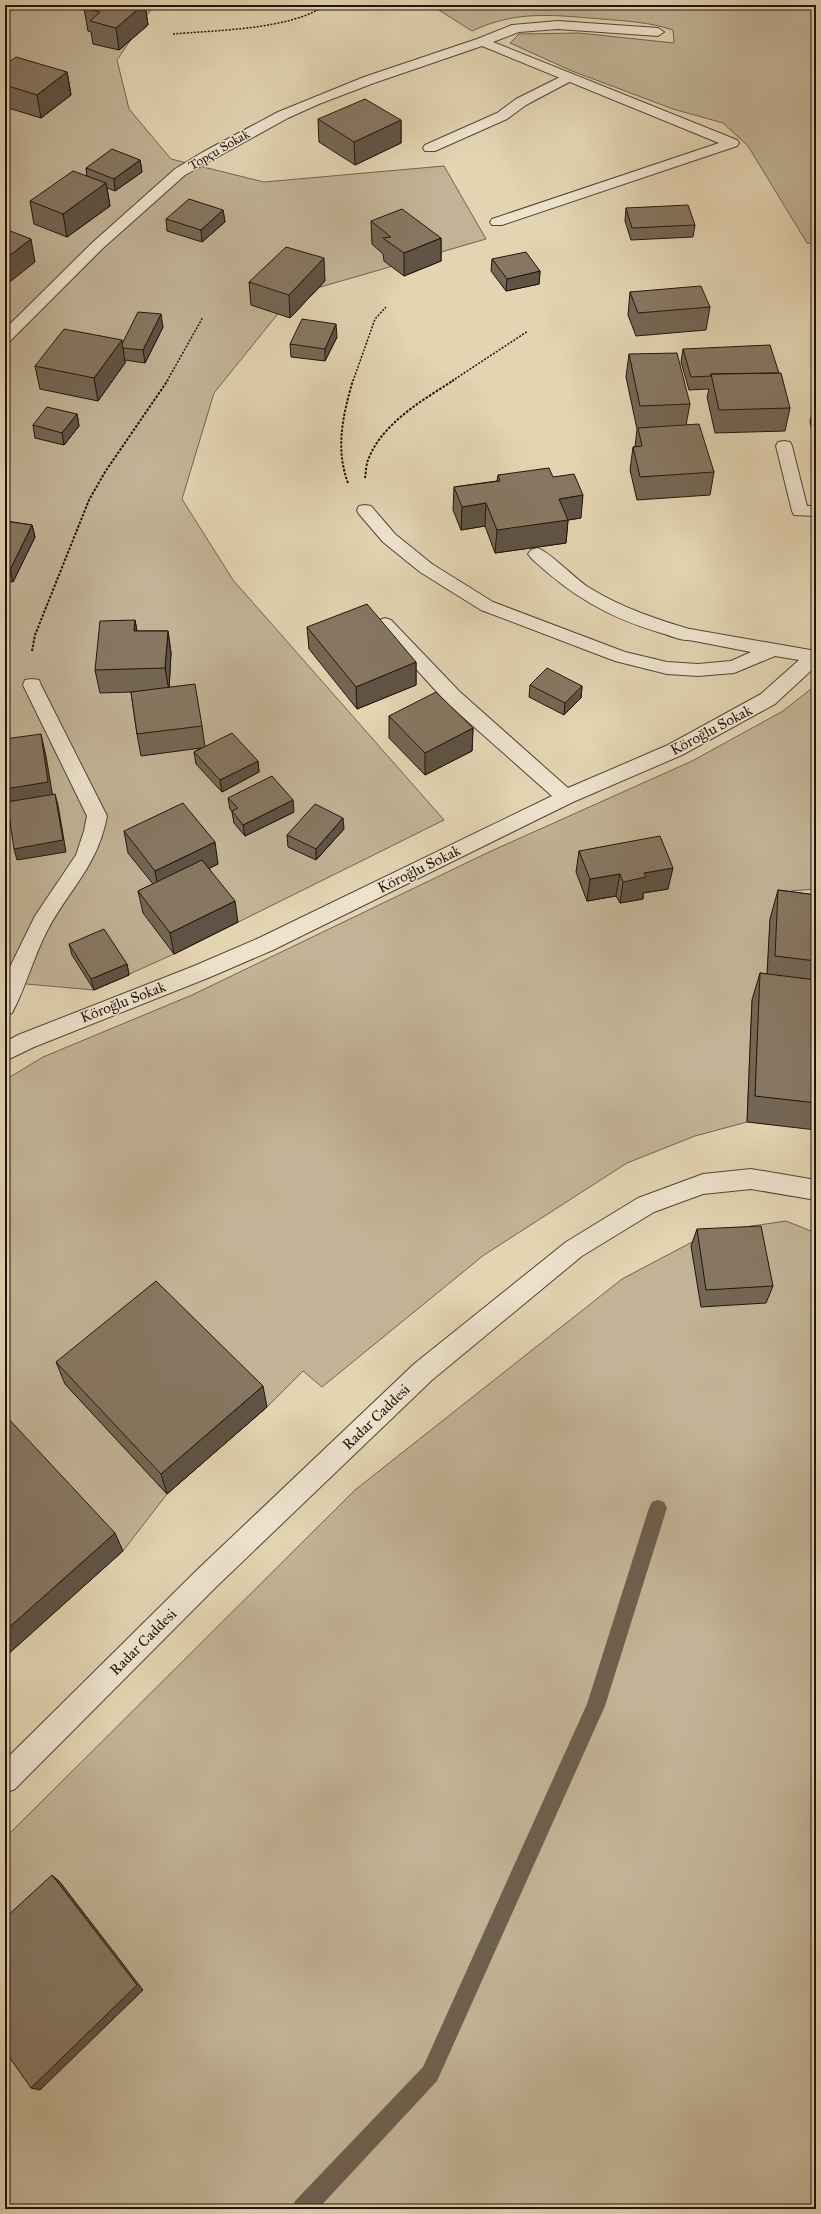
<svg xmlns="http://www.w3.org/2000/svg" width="821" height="2214" font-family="'IM FELL Great Primer',serif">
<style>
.green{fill:#c2b396;stroke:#726350}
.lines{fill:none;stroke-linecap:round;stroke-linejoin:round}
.stream{fill:#6f5f4d;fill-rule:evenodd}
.service-casing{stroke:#534335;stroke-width:2}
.minor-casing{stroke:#534335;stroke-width:2}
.tertiary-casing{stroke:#534335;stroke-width:2}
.path-far1{stroke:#23130b;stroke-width:1.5;stroke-dasharray:2 1.5;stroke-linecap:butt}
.path{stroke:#23130b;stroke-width:2;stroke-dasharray:2.5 1.5;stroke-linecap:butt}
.service{fill:#ede3cd;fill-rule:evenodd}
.minor{fill:#ede3cd;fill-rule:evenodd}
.tertiary{fill:#ede3cd;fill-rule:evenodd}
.wall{fill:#746654;stroke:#23130b}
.shaded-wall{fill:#5e5345;stroke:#23130b}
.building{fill:#877762;stroke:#23130b}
.labels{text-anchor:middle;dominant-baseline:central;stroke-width:3;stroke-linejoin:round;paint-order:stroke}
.far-street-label{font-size:13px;fill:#23130b;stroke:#ede3cd}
.street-label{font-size:15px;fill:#23130b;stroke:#ede3cd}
</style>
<rect width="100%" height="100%" fill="#e3d4b2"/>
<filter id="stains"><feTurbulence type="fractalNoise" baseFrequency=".005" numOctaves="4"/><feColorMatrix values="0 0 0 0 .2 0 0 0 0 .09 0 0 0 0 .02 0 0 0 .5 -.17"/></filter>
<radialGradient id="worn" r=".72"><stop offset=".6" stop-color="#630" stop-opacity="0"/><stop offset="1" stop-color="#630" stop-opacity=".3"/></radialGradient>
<path class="green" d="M5,5H154L117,60L129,109L171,159L264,182L444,166L486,239L293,295L214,393L182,499L233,580L444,820L174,954L94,990L15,983L5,980Z
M431,5H816V244L807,243L748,146L723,123L673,109L572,71L510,43L519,34L579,33L674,43L673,30C649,22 626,21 601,19C553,15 517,10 472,31Z
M816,685V889L791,891L770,919L767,983L752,1001L747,1122L695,1136L627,1163L484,1255L322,1387L303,1371L267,1407L162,1304L65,1384L167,1494L123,1551L5,1657V1080L43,1057L192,995L489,852L692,761L783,711Z
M786,1221L816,1233V2209H5V1838L355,1490L622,1279L711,1232Z"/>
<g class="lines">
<path class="stream" d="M658,1500L664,1502L667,1508L605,1706L437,2081L318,2209H292L295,2201L423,2067L587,1704L649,1508L652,1502Z"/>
<g class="service-casing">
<path id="service" d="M568,73L575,77L573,80L526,105L507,119L435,151H425L423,148L425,145L497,113L516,99Z
M784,441L790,442L792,446L807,506H816V516L794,515L792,511L776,446L778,442Z
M537,548C549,551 574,578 588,587C622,608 658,620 696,631L699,635L696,639C685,643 672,636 661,633C607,617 572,596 531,558L528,554L531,550Z"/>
</g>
<g class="minor-casing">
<path id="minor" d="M5,5H13L9,10L5,11Z
M558,21L658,28L664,32L658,36L558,29L519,32L493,42L737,140L739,143L737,146L502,225H492L490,222L492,219L719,143L482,46L374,83L319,104L288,118L185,175L102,249L10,341L5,343V329L92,243L175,169L203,152L278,112L364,77L477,39L512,25Z
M365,505L371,506L395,534L432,564L493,602L625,652L667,662L698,664L731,661L751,652L684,639L681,635L684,631L690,629L816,651V666L775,704L682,755L573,802L273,950L208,978L34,1047L5,1061V1042L18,1035L194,966L259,938L552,796L446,702L379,628L376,624L379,620L385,618L391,620L460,692L568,788L668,745L761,694L799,660L775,656L734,673L698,676L667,674L615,661L481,610L420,572L383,542L359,514L357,510L359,506Z
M32,679L39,680L41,685L107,816C98,866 69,889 47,931C33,958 26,987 12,1013L5,1016V980L9,969L35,916L76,855L84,831L87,816L23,685L25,680Z"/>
</g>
<g class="tertiary-casing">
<path id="tertiary" d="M751,1169L816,1180V1200L751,1189L703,1194L654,1212L582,1256L432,1380L215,1588L15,1789L5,1793V1760L197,1570L414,1364L566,1242L638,1198L703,1174Z"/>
</g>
<path class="path-far1" d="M173,34C216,30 290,30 326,5
M167,381L203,317
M353,381L375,319L386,307
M452,381L528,331"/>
<path class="path" d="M365,478C366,472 366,465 368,460C382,423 423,400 454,380
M348,483C335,448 343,415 353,380
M32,651L35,635L89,500L105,472L168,380"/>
<use href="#service" class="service"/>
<use href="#minor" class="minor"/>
<use href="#tertiary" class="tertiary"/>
</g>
<path class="wall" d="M89,5H145L148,25L119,50L93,44L91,32L88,31L84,8Z
M5,65L67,72L71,95L41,118L5,107Z
M318,119L401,120V143L355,165L319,142Z
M140,160L142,172L115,191L107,188L110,206L67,237L34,224L30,201L87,176L86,168Z
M626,208L695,225L693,237L631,240L625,221Z
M223,210L225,222L202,242L167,231L166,219Z
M371,221L441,238V261L404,276L384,261L383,254L372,244Z
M492,259L540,271L539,284L506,291L491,271Z
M325,281L290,318L251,305L249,282Z
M630,292L710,307L706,330L636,336L628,315Z
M163,327L145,363L125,360V363L98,401L40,389L35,366L122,344Z
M337,337L325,361L291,357L290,344Z
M683,349L790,408L785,431L715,433L707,397L709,389L689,390L681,362Z
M629,354L690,404L686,425L714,472L710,495L637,500L630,470L633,447H635L637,429L626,377Z
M815,399H816V448L810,422Z
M77,414L79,426L64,445L35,438L33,425Z
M498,475L553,477L581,518L568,520L566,543L495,553L485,526L461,530L453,510L454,487L497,481Z
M5,521L32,525L35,537L13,582L5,581Z
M135,620L137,631H168L171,653L169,687L202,726L205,747L258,761L259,772L222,792L196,764L194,752L201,748L141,756L137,734L131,692L100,693L95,670Z
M307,627L416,662V685L357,709L309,649Z
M530,685L582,686L581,698L564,715L529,697Z
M389,716L473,728L472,751L425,775L389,738Z
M228,798L294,812L245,836L234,823L232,812L230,809Z
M344,829L316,860L288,847L287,835Z
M124,831L218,864L209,868L238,922L174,954L143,913L138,891L153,884L128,853Z
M579,851L668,889L643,893V899L620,903L616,896L587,901L576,872Z
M778,890L816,895V1130L747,1122L752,1000L760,973L767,974L770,919Z
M69,944L127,964L129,975L94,990L72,955Z
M697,1229L773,1286L766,1303L701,1307L691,1246Z
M56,1362L267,1407L167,1494L65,1384Z"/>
<path class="shaded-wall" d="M143,5H145L148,25L119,50L116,28Z
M67,72L71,95L41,118L37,95Z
M401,120V143L355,165L354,142Z
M140,160L142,172L115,191L114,179Z
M106,183L110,206L67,237L63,214Z
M223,210L225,222L202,242L201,230Z
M441,238V261L404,276V253Z
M31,239L35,262L6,285L9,300L5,303V259Z
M324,258L325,281L290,318L289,295Z
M540,271L539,284L506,291L507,279Z
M161,314L163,327L145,363L143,350Z
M336,324L337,337L325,361V349Z
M122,340L125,363L98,401L94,378Z
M77,414L79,426L64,445L62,433Z
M583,495L581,518L568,520L566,543L495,553L497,530L559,499Z
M486,503L485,526L461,530L462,507Z
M32,525L35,537L13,582L10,570Z
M135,620L139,643L134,631Z
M168,631L171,653L169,691L165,668Z
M416,662V685L357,709L356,687Z
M582,686L581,698L564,715L565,703Z
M473,728L472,751L425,775V753Z
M41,734L46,756L54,804L5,812V789Z
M258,761L259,772L222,792L220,780Z
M55,794L58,805L66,852L17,860L14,849Z
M293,800L294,812L245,836L243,825Z
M343,818L344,829L316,860V849Z
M215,842L218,864L159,893L155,871Z
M673,868L668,889L643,893V899L620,903L623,882L644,873Z
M620,874L616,896L587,901L590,879Z
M235,901L238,922L174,954L170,933Z
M127,964L129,975L94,990L91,979Z
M263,1386L267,1407L167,1494L161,1474Z
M115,1533L123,1551L5,1657V1631Z
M52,1875L60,1882L143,1990L40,2090L31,2088Z"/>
<path class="building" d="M89,5H143L116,28L90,21L100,12L84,8Z
M16,57L67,72L37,95L5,85V65Z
M365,99L401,120L354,142L318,119Z
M112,149L140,160L114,179L86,168Z
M73,171L106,183L63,214L30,201Z
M189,199L223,210L201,230L166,219Z
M688,205L695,225L632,228L626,208Z
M402,209L441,238L404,253L383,238L391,237L371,221Z
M5,229L31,239L5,259Z
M286,247L324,258L289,295L249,282Z
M526,252L540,271L507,279L492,259Z
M701,286L710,307L638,313L630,292Z
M138,312L161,314L143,350L123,348L122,344Z
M302,319L336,324L325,349L290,344Z
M64,329L122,340L94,378L35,366Z
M770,345L779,373L711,374V376L691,377L683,349Z
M677,353L690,404L640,406L629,354Z
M781,373L790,408L719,410L711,374Z
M47,407L77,414L62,433L33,425Z
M699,424L714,472L640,477L633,447L642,446L638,428Z
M549,468L553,477L574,474L583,495L559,499L568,520L497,530L486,503L462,507L454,487L500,481L498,475Z
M5,521L32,525L10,570H5Z
M367,604L416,662L356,687L307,627Z
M135,620L134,631H168L165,668L95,670L100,621Z
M547,668L582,686L565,703L530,685Z
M195,684L202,726L137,734L131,692Z
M436,692L473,728L425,753L389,716Z
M232,733L258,761L220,780L194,752Z
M41,734L48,782L5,789V739Z
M272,776L293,800L243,825L232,811L238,808L228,798Z
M55,794L63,840L14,849L7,802Z
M183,803L215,842L155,871L124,831Z
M315,804L343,818L316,849L287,835Z
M660,836L673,868L644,873L646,877L623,882L620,874L590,879L579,851Z
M202,860L235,901L170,933L138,891Z
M778,890L816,895V961L775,956Z
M104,929L127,964L91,979L69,944Z
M760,973L816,980V1103L755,1096Z
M761,1226L773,1286L706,1290L697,1229Z
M156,1281L263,1386L161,1474L56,1362Z
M5,1415L115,1533L5,1631Z
M52,1875L137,1985L31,2088L5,2051V1918Z"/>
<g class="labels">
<g class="far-street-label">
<text transform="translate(219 150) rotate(-30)">Topçu Sokak</text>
</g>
<g class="street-label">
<text transform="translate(711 730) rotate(-28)">Köroğlu Sokak</text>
<text transform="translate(419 869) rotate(-26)">Köroğlu Sokak</text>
<text transform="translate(123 1002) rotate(-21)">Köroğlu Sokak</text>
<text transform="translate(376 1417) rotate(-44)">Radar Caddesi</text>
<text transform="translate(143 1642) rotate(-45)">Radar Caddesi</text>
</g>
</g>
<rect width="821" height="2214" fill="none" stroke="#e3d4b2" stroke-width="20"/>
<rect x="6" y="6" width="809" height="2202" fill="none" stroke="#23130b" stroke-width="2"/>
<rect x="10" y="10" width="801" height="2194" fill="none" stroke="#23130b"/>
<rect width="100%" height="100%" filter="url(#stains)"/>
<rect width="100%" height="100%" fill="url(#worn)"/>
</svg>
